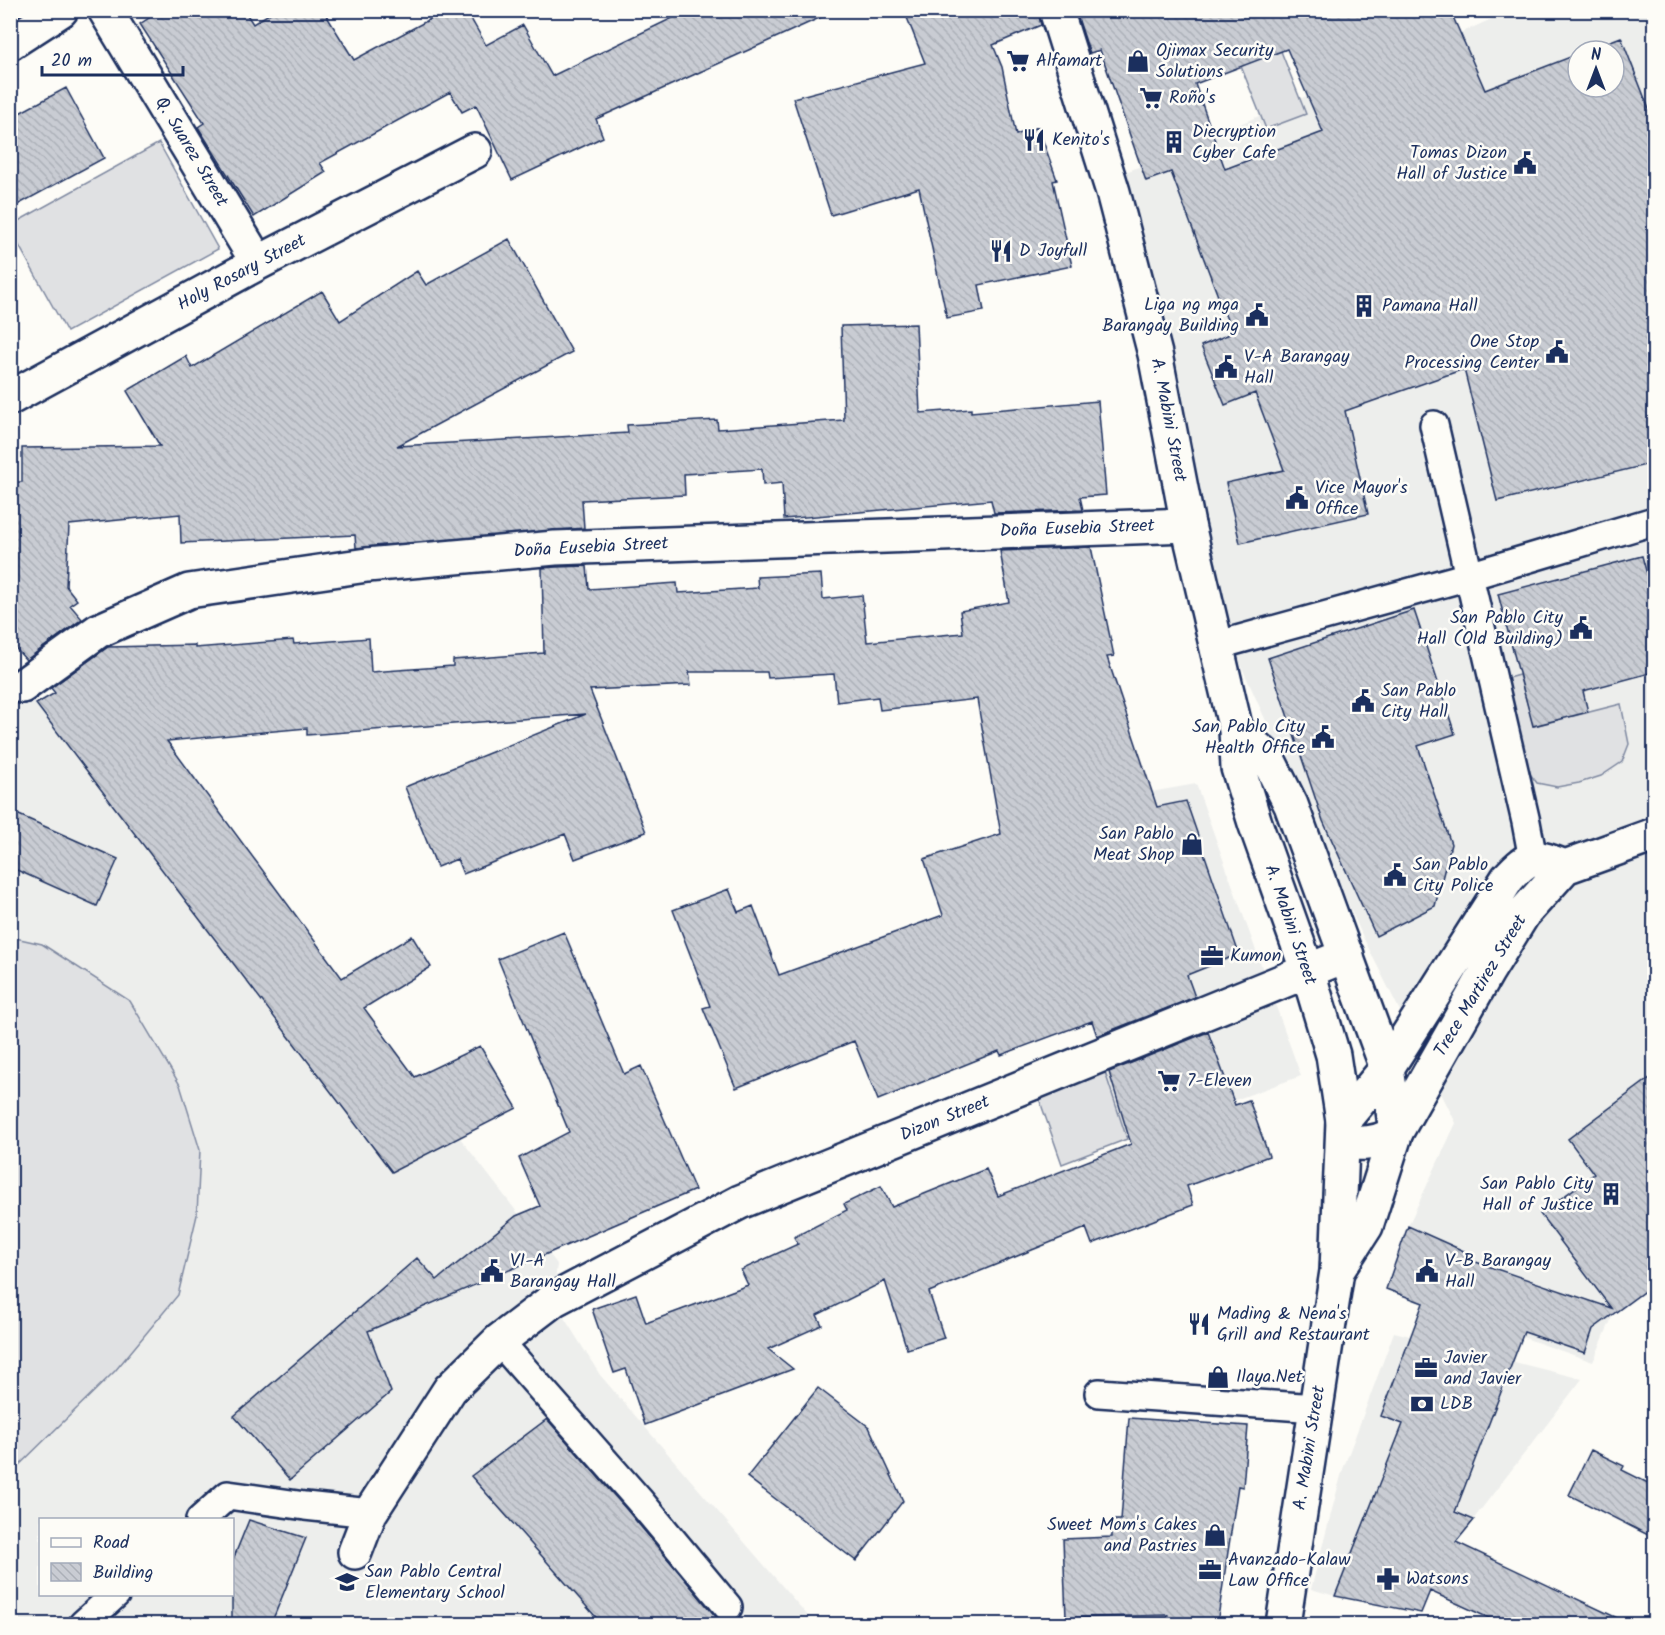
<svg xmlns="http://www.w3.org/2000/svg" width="1665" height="1635" font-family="Kalam,sans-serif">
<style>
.built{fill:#edeeec;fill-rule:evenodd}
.grass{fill:#e0e1e3;stroke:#7e88a0;stroke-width:1.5}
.building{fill:url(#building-back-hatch);stroke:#1b2f5e;stroke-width:1.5;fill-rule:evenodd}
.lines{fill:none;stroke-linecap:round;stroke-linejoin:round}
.service-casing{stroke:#1b2f5e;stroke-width:32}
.minor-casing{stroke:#1b2f5e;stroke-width:38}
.tertiary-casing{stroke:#1b2f5e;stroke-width:38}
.service{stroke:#fdfcf7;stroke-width:27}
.minor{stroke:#fdfcf7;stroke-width:33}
.tertiary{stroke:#fdfcf7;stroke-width:33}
.labels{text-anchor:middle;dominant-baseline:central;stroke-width:5;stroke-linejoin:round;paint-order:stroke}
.poi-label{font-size:18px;fill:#1b2f5e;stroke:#fdfcf7;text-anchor:start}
.street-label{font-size:18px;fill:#1b2f5e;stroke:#fdfcf7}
</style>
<defs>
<pattern id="building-back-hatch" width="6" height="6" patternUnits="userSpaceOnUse" patternTransform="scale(1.5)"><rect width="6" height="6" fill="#c9ccd3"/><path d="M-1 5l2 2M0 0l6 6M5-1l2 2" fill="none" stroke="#acb0b8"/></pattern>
</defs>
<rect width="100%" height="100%" fill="#fdfcf7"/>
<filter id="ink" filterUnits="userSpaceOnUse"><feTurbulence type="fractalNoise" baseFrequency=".0167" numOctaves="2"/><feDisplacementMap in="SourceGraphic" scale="12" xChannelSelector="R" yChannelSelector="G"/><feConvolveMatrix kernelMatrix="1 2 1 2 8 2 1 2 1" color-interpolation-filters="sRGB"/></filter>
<g filter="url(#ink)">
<path class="built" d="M1509,11H1654V1284L1614,1313L1593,1362L1386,1289L1408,1226L1456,1123L1363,937L1235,652L1124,173L1316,92L1399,61ZM1578,51H1614V87H1578Z
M112,662L178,755L460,1138L557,1264L553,1300L600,1375L815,1624H11L10,669L36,704ZM40,1520H232V1594H40Z
M1196,784L1301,1076L1127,1139L1102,1063L1124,1047L1044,811Z
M1394,1332L1582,1379L1441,1561L1421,1613L1335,1596L1311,1589L1342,1472Z
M1167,1615L1236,1622L1235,1624H1061Z"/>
<path class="grass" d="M1219,11H1265L1306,114L1266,129Z
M159,143L218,249L67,332L11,231V225Z
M1519,675L1534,726L1621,704L1629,744L1622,762L1601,776L1579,783L1557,787L1537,783L1527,770L1497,681Z
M11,937L42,944L130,1001L180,1085L200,1150L197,1215L178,1295L115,1371L11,1473Z
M1102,1063L1127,1139L1062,1164L1036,1090Z"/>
<path class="building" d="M161,10H244L253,24L275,10H323L354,60L447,10H466L486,45L523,25L552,76L689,10H837L596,119L603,137L512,180L476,105L462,112L450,92L320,163L326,172L254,217L198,127L204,123L140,24Z
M904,10H1038L1041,25L993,45L1002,67L1016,135L1038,127L1057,180L1053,181L1072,266L979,285L984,311L947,318L919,188L831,215L793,98L925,63Z
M1085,10H1450L1485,90L1578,54V87H1614V51H1585L1621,37L1654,122V463L1497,501L1464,369L1345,411L1368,514L1240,543L1226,483L1284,470L1255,393L1225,405L1201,346L1232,333L1171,172L1146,181L1100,50L1090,53L1086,42L1078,18L1086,14ZM1287,49L1323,132L1225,169L1195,84Z
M66,88L104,158L10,209V118Z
M509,239L572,352L397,446L628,433L627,425L717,420L718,429L844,420L841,326L916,324L920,413L971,409V412L1098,401L1106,495L1080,497L1083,510L994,513L991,500L784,519L782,483L763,485L762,469L684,474L685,495L582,500L584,528L356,548L355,535L181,543L180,514L69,525L66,586L77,600L70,605L82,619L26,660L10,642V482H22V448L160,446L127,391L186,356L192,368L322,291L340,321L417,271L426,285Z
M1091,547L1114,656L1107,657L1157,807L1186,801L1239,954L1187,975L1195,997L1097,1036L1092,1021L1001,1055L999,1051L878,1100L854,1041L736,1088L703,1008L710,1006L673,910L729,889L738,912L753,906L779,975L943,915L924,859L1001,834L977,699L880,710L878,697L837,702L834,674L768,678L767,672H689L691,685L590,690L646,832L575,859L565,834L463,874L457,859L437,867L405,787L586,714L307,735V728L167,741L342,978L412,936L431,967L364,1008L415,1077L480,1046L517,1108L392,1172L36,704L55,693L51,688L108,647L195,645V648L293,640L294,644L369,638L371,672L453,666V660L544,653L542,568L556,567L587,566L589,589L677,583L678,593L758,588L757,577L821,574L823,599L862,595L867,642L963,633L960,611L1009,602L1000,551Z
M1642,556L1648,578L1654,576V672L1583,691L1588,712L1533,726L1498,594Z
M1414,610L1455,734L1418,746L1451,844L1435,906L1376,936L1323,821L1268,658Z
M10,811L118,859L97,906L10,867Z
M564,932L624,1074L641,1066L695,1190L368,1331L391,1392L290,1480L234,1416L417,1258L437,1280L516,1216L540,1206L519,1158L569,1132L498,959Z
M1208,1032L1235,1105L1249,1100L1269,1156L1187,1186L1193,1205L1092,1244L1086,1228L929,1292L944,1338L907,1349L885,1281L817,1315L822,1325L768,1349L793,1369L645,1425L626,1369L614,1373L592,1309L636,1294L646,1323L748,1285L741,1270L798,1244L794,1237L847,1210L844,1204L881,1186L892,1207L986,1169L998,1196L1131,1144L1109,1072Z
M1654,1075V1284L1593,1329L1585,1353L1524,1332L1455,1512L1474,1520L1456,1542L1630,1624H1502L1430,1591L1421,1613L1335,1596L1403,1424L1381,1416L1423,1303L1386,1289L1408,1226L1466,1252L1464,1258L1611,1308L1540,1214L1594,1174L1568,1139Z
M818,1388L869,1427L903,1501L856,1561L747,1477Z
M1129,1418L1248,1426L1243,1487L1238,1486L1217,1624H1167L1168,1615L1066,1618L1063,1539L1112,1537L1111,1520H1121Z
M547,1419L627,1510L716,1617L730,1624H602L471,1476Z
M1591,1450L1624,1466L1622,1470L1654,1486V1538L1569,1495Z
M249,1520L306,1538L271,1624H232V1562Z"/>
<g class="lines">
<g class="service-casing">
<path id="service" d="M1434,425L1526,822L1533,859
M1215,646L1469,576L1654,521
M499,1341L639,1500L728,1607
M1099,1393L1316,1408
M200,1520L228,1495L305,1506L370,1513
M83,1624L116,1594"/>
</g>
<g class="minor-casing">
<path id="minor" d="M105,10L258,263
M10,398L258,263L475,151
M22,686L98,631L189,591L367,565L555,548L1188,525
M1343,1121L1387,1068L1508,878C1530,854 1535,855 1565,867
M1343,1142C1362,1145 1380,1144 1396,1132L1487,972L1523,914L1565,867L1654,835
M355,1552L370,1513L450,1389L499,1341L553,1300L740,1202L1347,955"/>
</g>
<g class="tertiary-casing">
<path id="tertiary" d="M1056,10L1113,192L1155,354L1188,525L1236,730L1238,768L1255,823L1308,972L1333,1055L1343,1121L1337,1271L1283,1624
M10,43L61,10
M1236,730L1267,757L1291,805L1387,1068L1396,1132L1366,1226L1337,1271"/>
</g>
<use href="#service" class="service"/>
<use href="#minor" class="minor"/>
<use href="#tertiary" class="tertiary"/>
</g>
</g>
<defs>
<g id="supermarket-bare" transform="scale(1.8)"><path d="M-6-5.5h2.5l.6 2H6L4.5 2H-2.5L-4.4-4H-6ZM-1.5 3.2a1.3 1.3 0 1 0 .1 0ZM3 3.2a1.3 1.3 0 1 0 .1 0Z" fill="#1b2f5e" stroke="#fdfcf7" stroke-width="2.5" paint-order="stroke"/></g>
<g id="shop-bare" transform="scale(1.8)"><path d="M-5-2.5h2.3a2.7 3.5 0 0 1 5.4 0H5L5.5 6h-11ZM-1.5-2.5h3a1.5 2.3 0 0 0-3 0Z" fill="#1b2f5e" stroke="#fdfcf7" stroke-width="2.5" paint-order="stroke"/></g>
<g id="restaurant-bare" transform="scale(1.8)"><path d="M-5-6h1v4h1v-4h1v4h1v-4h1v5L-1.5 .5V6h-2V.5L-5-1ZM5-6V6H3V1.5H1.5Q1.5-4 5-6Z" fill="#1b2f5e" stroke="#fdfcf7" stroke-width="2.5" paint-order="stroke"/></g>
<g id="building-bare" transform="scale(1.8)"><path d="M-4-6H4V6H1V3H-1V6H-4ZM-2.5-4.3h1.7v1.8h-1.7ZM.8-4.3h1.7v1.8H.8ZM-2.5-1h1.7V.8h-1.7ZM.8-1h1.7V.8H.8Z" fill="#1b2f5e" stroke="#fdfcf7" stroke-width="2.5" paint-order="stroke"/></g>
<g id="civic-bare" transform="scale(1.8)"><path d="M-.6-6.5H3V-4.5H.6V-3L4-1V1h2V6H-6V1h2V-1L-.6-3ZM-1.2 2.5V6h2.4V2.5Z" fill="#1b2f5e" stroke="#fdfcf7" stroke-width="2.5" paint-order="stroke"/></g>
<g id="office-bare" transform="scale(1.8)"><path d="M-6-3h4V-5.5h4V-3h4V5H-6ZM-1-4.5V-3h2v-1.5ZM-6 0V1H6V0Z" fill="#1b2f5e" stroke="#fdfcf7" stroke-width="2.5" paint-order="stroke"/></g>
<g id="bank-bare" transform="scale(1.8)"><path d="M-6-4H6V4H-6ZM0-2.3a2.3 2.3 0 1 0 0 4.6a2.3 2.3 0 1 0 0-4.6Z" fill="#1b2f5e" stroke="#fdfcf7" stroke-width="2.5" paint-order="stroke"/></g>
<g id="pharmacy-bare" transform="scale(1.8)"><path d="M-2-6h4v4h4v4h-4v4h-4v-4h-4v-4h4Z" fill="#1b2f5e" stroke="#fdfcf7" stroke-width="2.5" paint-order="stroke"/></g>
<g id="school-bare" transform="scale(1.8)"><path d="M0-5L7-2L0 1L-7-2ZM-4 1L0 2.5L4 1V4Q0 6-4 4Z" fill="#1b2f5e" stroke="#fdfcf7" stroke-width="2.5" paint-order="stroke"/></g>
</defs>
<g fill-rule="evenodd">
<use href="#supermarket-bare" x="1018" y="61"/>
<use href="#shop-bare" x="1138" y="61"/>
<use href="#supermarket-bare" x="1151" y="98"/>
<use href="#restaurant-bare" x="1034" y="140"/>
<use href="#building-bare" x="1174" y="142"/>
<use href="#civic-bare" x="1525" y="163"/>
<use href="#restaurant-bare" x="1001" y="251"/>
<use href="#building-bare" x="1364" y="306"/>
<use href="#civic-bare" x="1257" y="315"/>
<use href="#civic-bare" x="1557" y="352"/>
<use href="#civic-bare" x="1226" y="367"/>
<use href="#civic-bare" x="1297" y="498"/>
<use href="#civic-bare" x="1581" y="628"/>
<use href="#civic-bare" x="1363" y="701"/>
<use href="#civic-bare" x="1323" y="737"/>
<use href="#shop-bare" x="1192" y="844"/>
<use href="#civic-bare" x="1395" y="875"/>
<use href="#office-bare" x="1212" y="956"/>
<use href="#supermarket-bare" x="1169" y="1081"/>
<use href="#building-bare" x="1611" y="1194"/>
<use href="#civic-bare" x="492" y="1271"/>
<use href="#civic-bare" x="1427" y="1271"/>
<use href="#restaurant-bare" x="1199" y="1324"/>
<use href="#office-bare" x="1426" y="1368"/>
<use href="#shop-bare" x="1218" y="1377"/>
<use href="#bank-bare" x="1422" y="1404"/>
<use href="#shop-bare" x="1215" y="1535"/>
<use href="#office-bare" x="1210" y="1570"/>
<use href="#pharmacy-bare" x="1388" y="1579"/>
<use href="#school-bare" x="347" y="1582"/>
</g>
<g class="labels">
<g class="poi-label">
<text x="1156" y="51">Ojimax Security<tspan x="1156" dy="21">Solutions</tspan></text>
<text x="1036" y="61">Alfamart</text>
<text x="1169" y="98">Roño's</text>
<text x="1192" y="132">Diecryption<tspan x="1192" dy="21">Cyber Cafe</tspan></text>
<text x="1052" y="140">Kenito's</text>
<text x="1507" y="153" text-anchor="end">Tomas Dizon<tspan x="1507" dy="21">Hall of Justice</tspan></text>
<text x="1019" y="251">D Joyfull</text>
<text x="1239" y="305" text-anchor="end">Liga ng mga<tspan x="1239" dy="21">Barangay Building</tspan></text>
<text x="1382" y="306">Pamana Hall</text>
<text x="1539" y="342" text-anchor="end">One Stop<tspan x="1539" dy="21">Processing Center</tspan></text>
<text x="1244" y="357">V-A Barangay<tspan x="1244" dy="21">Hall</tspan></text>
<text x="1315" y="488">Vice Mayor's<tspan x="1315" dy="21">Office</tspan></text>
<text x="1563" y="618" text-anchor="end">San Pablo City<tspan x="1563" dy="21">Hall (Old Building)</tspan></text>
<text x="1381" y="691">San Pablo<tspan x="1381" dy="21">City Hall</tspan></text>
<text x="1305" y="727" text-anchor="end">San Pablo City<tspan x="1305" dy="21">Health Office</tspan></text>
<text x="1174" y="834" text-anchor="end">San Pablo<tspan x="1174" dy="21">Meat Shop</tspan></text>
<text x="1413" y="865">San Pablo<tspan x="1413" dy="21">City Police</tspan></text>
<text x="1230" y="956">Kumon</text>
<text x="1187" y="1081">7-Eleven</text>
<text x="1593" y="1184" text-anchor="end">San Pablo City<tspan x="1593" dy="21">Hall of Justice</tspan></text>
<text x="510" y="1261">VI-A<tspan x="510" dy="21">Barangay Hall</tspan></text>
<text x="1445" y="1261">V-B Barangay<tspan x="1445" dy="21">Hall</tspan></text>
<text x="1217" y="1314">Mading &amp; Nena's<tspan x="1217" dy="21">Grill and Restaurant</tspan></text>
<text x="1444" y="1358">Javier<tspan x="1444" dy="21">and Javier</tspan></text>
<text x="1236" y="1377">Ilaya.Net</text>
<text x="1440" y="1404">LDB</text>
<text x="1197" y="1525" text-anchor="end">Sweet Mom's Cakes<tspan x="1197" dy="21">and Pastries</tspan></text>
<text x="1228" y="1560">Avanzado-Kalaw<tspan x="1228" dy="21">Law Office</tspan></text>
<text x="365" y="1572">San Pablo Central<tspan x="365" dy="21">Elementary School</tspan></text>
<text x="1406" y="1579">Watsons</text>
</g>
<g class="street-label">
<text transform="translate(191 152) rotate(59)">Q. Suarez Street</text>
<text transform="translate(242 273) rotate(-28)">Holy Rosary Street</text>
<text transform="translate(1168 420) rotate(79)">A. Mabini Street</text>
<text transform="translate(1077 529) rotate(-2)">Doña Eusebia Street</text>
<text transform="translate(591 548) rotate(-3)">Doña Eusebia Street</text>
<text transform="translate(1290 925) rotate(71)">A. Mabini Street</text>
<text transform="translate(1481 986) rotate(-59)">Trece Martirez Street</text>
<text transform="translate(945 1119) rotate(-22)">Dizon Street</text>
<text transform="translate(1310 1448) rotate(-81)">A. Mabini Street</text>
</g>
</g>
<rect width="1665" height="1635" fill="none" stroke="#fdfcf7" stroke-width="36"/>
<rect x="18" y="18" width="1629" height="1599" fill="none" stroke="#1b2f5e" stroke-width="2" filter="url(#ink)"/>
<rect x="39" y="1518" width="195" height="78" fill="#fdfcf7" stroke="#a3aaba" stroke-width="1.5"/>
<rect x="51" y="1538" width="30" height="9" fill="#fdfcf7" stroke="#a3aaba" stroke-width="1.5"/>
<text x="93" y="1548" font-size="18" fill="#1b2f5e">Road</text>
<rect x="51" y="1563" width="30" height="18" fill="url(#building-back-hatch)" stroke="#a3aaba" stroke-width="1.5"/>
<text x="93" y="1578" font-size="18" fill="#1b2f5e">Building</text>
<g transform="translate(1596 69)"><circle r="28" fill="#fdfcf7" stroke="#a3aaba" stroke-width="1.5"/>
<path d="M0-4.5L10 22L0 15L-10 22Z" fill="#1b2f5e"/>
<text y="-9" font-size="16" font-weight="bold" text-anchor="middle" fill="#1b2f5e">N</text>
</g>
<path d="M42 66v9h141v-9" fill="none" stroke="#1b2f5e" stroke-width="3"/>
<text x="51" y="66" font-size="18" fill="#1b2f5e" stroke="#fdfcf7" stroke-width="4.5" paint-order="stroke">20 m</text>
</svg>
